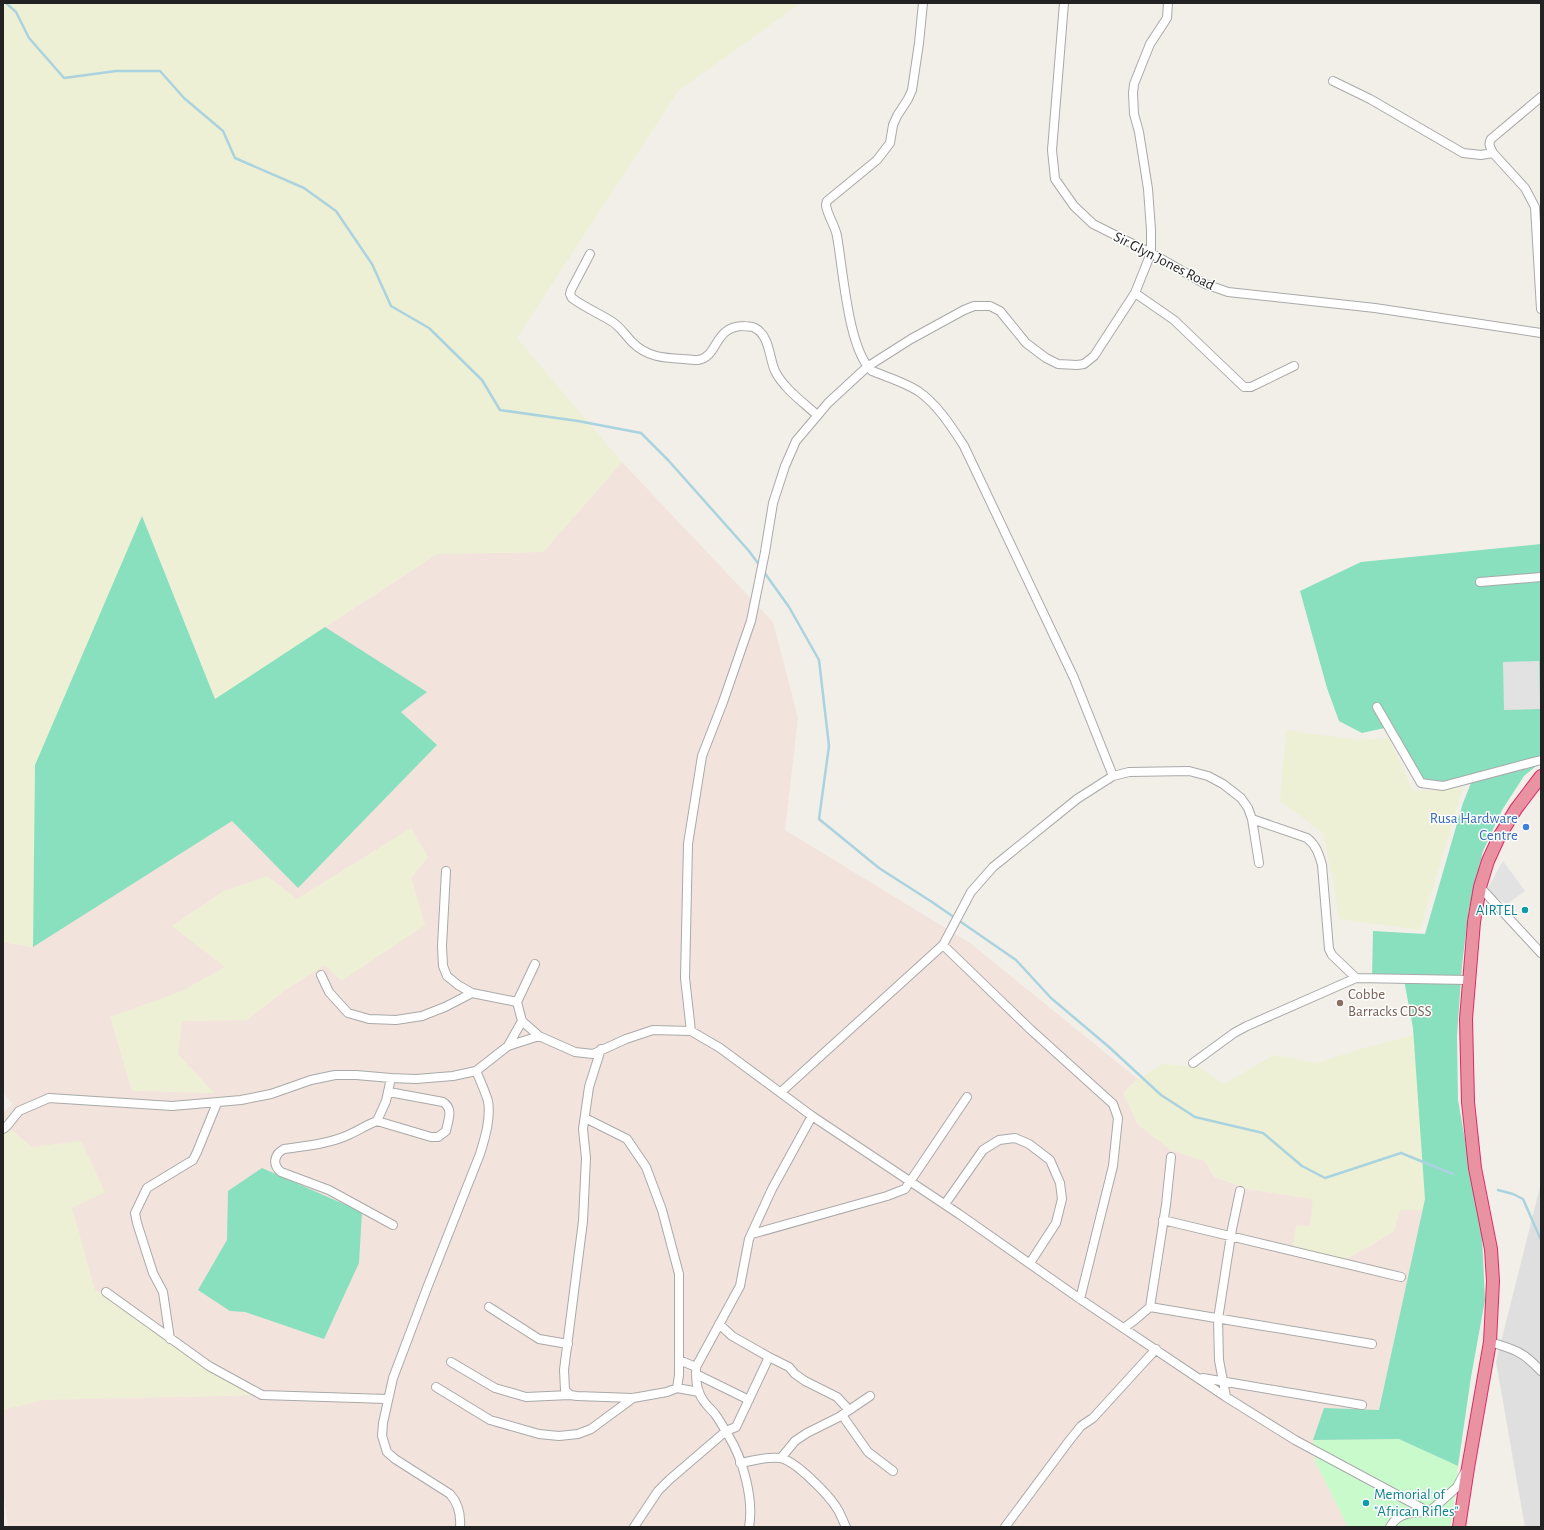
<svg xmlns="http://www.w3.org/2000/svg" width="1544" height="1530" font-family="'Alegreya Sans',sans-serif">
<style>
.residential{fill:#e0dfdf}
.military{fill:#f3e3dd}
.farmland{fill:#eef0d5}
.park{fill:#c8facc}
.pitch{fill:#88e0be}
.parking{fill:#e2e2e2}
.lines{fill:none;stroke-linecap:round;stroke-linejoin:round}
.stream{stroke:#aad3df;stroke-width:2.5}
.minor-casing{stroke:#a9a9a9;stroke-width:10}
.highway-casing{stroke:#dc2a67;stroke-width:14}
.minor{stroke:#fff;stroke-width:8}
.highway{stroke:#e892a2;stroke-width:12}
.shop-dot{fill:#3f7fe0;stroke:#fff;stroke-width:1.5}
.culture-dot{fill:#0f9aa8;stroke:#fff;stroke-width:1.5}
.education-dot{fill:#8d6e63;stroke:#fff;stroke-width:1.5}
.labels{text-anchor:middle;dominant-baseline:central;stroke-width:3;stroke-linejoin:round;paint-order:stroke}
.street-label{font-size:15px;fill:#222;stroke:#fff}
.shop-label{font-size:15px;fill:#366cbe;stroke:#fff;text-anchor:end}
.culture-label{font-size:15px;fill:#0d838f;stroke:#fff;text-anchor:end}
.education-label{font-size:15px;fill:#785e54;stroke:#fff;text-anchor:start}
</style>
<rect width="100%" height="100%" fill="#f2efe9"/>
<path class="residential" d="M1541,1183V1527H1525L1496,1362Z"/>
<path class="military" d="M622,462L773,622L798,718L785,830L970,943L1138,1079L1123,1093L1171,1150L1205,1161L1214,1177L1248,1189L1314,1199L1310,1226L1338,1263L1370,1246L1394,1231L1400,1210H1423L1445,1527H8L3,1490V1113L13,1104L3,1093V942L32,947L215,699L437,554L543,552Z"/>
<path class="farmland" d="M3,3H801L678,91L517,338L622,462L543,552L437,554L215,699L142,516L35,765L33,947L3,942Z
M1286,730L1358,740L1389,738L1413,791L1463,788L1420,930L1339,919L1333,879L1322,832L1280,801Z
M411,828L428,857L411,878L425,925L341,981L325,965L284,991L247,1020L182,1021L178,1054L214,1093L132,1091L110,1017L182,991L225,967L172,926L222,892L267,876L297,899Z
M1414,1035L1425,1199L1423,1210H1400L1394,1231L1370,1246L1338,1263L1292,1252L1296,1226H1310L1313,1199L1248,1189L1214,1177L1205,1161L1171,1150L1138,1125L1123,1093L1138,1079L1163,1064L1199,1067L1223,1084L1274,1055L1317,1063L1357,1050Z
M7,1126L32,1147L81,1141L105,1192L72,1208L95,1290L262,1395L43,1400L3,1410V1129Z"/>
<path class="park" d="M1399,1439L1458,1466L1451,1527H1348L1315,1461L1313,1440Z"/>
<path class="pitch" d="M142,516L215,699L325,627L427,692L401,712L437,745L298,888L232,821L33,947L35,765Z
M1541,544V762L1524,776L1502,810L1483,851L1469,909L1462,965L1457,1036L1458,1100L1482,1235L1485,1300L1471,1377L1458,1466L1399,1439L1313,1440L1324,1408L1379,1410L1425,1199L1413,1028L1404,980L1372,979L1373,931L1425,934L1463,803L1471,783L1443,786L1421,783L1389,727L1362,733L1339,721L1327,688L1300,591L1361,562Z
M262,1168L362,1212L359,1263L324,1339L245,1312L230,1311L198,1290L227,1240L228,1191Z"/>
<path class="parking" d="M1539,661L1540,709L1504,710L1503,662Z
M1503,861L1525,891L1507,904L1486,891Z"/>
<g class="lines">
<path class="stream" d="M6,3L16,12L29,38L64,78L116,71H160L184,98L223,131L235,158L304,188L336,211L372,264L391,306L429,328L482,380L500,410L578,421L641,433L668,460L749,551L760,566
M764,572L789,607L819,660L829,746L819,819L879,868L932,902L1016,960L1051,998L1109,1047L1161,1095L1195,1117L1263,1133L1302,1166L1325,1178L1401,1153L1453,1174
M1498,1190L1513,1194L1523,1199L1541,1240"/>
<g class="minor-casing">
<path id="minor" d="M923,3L919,43L912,90L908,99L897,116L893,125L890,143L877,160L827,201L826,205C827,215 835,225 837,236C843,269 848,350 872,371C887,377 904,382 918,391C938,405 951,426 964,446L1074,678L1113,776
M1064,3L1052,150L1055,179L1074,206L1093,224L1151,253L1205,284L1228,292L1375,308L1541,333
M1333,81L1370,99L1463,153L1481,155L1493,153
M1541,97L1491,139C1488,144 1490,147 1493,153L1525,188L1535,207L1541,309
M590,254L571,290L570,294L572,298C584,307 598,313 611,321C620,326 625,335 632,342C647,357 663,358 683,359C687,359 693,360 698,360C719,357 713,326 744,326C748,327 752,326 755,328C770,336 769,358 775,371C784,389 803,402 817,415
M1135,293L1174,320L1244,387H1251L1294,366
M1480,582L1541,577
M1377,707L1421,783L1443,786L1541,760
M1252,819L1307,838C1316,845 1319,854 1322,865L1329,949L1332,955L1356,978
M446,871L442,946L443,966L447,976L458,985L472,993L517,1002
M1480,887L1541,953
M943,945L1030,1029L1113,1104L1118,1118L1113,1166L1080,1299
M535,964L517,1002L522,1021L539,1036L575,1052L593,1054L626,1039L653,1030L691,1031L720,1048L812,1116L959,1214L1080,1299L1226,1397L1295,1440L1429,1512
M321,975L329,992L348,1013L369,1019L396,1020L422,1016L445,1007L472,993
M691,1031L685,978L688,844L702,756L723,702L751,621L765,552L773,503L785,466L796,441L828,403L867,367L911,339L964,310L974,306H990L1000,311L1026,343L1046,358L1058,364L1077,365L1084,364L1094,356L1135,293L1151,253V230L1148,189L1139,132L1134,114L1133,93L1134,84L1150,44L1167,18L1168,3
M508,1046L522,1021
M601,1049L589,1087L583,1129L586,1158L583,1221L564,1370L565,1390L570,1395L577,1396L633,1398L667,1392L677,1388L699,1392
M1193,1063L1234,1033L1247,1026L1356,978L1469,980
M391,1078L386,1101L377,1121C366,1125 356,1132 346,1136C327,1144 305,1146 284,1149C274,1154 272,1165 281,1172L329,1190L393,1225
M781,1092L943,945L971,892L993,867L1077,799L1113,776L1129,772L1189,771L1208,776L1223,784L1241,798L1248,808L1252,819L1259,863
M585,1118L627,1139L646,1167L662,1210L679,1274V1375L677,1388
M377,1121L431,1137H438L446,1131C448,1120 454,1109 443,1102L389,1092
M3,1129L7,1126L19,1111L49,1098L172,1106L241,1100L271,1094L311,1080L335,1075H356L391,1078L416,1079L453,1076L476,1071L508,1046L539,1036
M945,1204L983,1150L999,1140L1015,1138L1029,1144L1050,1160L1060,1183L1062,1199L1056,1223L1030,1263
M1163,1220L1401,1277
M752,1234L887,1196L905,1189L967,1097
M106,1292L209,1366L262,1395L387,1399
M489,1307L539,1339L568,1344
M1150,1307L1372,1344
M719,1324L732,1336L769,1357L789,1367L795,1374L805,1381L837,1397L849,1410
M1124,1328L1136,1319L1150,1307L1166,1205L1171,1157
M170,1339L163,1292L153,1273L137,1223L135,1213L147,1188L193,1160L197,1152L217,1103
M1490,1342C1516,1350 1522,1351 1541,1371
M679,1360L696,1367
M451,1362L495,1388L526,1397L570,1395
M696,1374L749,1400
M1203,1378L1362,1405
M436,1387L490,1420L539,1434L559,1436L578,1434L591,1429L633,1398
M1226,1397L1219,1360L1218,1319L1232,1229L1240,1191
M842,1415L868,1452L893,1471
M781,1458L795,1441L807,1433L839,1417L870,1396
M740,1463C753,1461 767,1456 780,1458C795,1460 830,1496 838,1510C841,1515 843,1521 846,1527
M460,1527C461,1515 458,1503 450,1494L395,1459L387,1452L382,1436L383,1423L393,1378L427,1288L480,1154C485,1138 491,1118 488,1101C485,1091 480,1080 476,1071
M634,1527L658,1491L669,1480L726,1431L736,1427L769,1357
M749,1527C754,1499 743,1459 728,1435C724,1428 720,1421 715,1414C711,1409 706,1405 703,1400C696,1390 696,1379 696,1367L740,1286L749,1239L772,1189L812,1116
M1005,1527L1069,1441L1081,1426L1093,1418L1156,1349
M1390,1527C1398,1512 1414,1512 1429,1512L1457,1487L1465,1472"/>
</g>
<g class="highway-casing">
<path id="highway" d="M1459,1527L1468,1468L1490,1342L1493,1281L1491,1249L1475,1168L1468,1102L1466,1019L1474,922L1480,887L1488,861L1499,837L1516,809L1541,776"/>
</g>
<use href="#minor" class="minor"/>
<use href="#highway" class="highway"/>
</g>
<circle class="shop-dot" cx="1526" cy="827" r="4"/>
<g class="culture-dot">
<circle cx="1525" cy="910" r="4"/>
<circle cx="1366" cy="1503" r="4"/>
</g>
<circle class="education-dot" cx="1340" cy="1003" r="4"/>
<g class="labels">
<g class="street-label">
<text transform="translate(1164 261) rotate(27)">Sir Glyn Jones Road</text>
</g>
<g class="shop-label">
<text x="1518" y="818">Rusa Hardware<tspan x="1518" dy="17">Centre</tspan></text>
</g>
<g class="culture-label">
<text x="1517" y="910">AIRTEL</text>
<text x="1374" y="1494" text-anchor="start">Memorial of<tspan x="1374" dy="17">"African Rifles"</tspan></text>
</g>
<g class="education-label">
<text x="1348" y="994">Cobbe<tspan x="1348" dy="17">Barracks CDSS</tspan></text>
</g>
</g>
<rect width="1544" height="1530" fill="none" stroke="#222222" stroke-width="8"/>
</svg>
